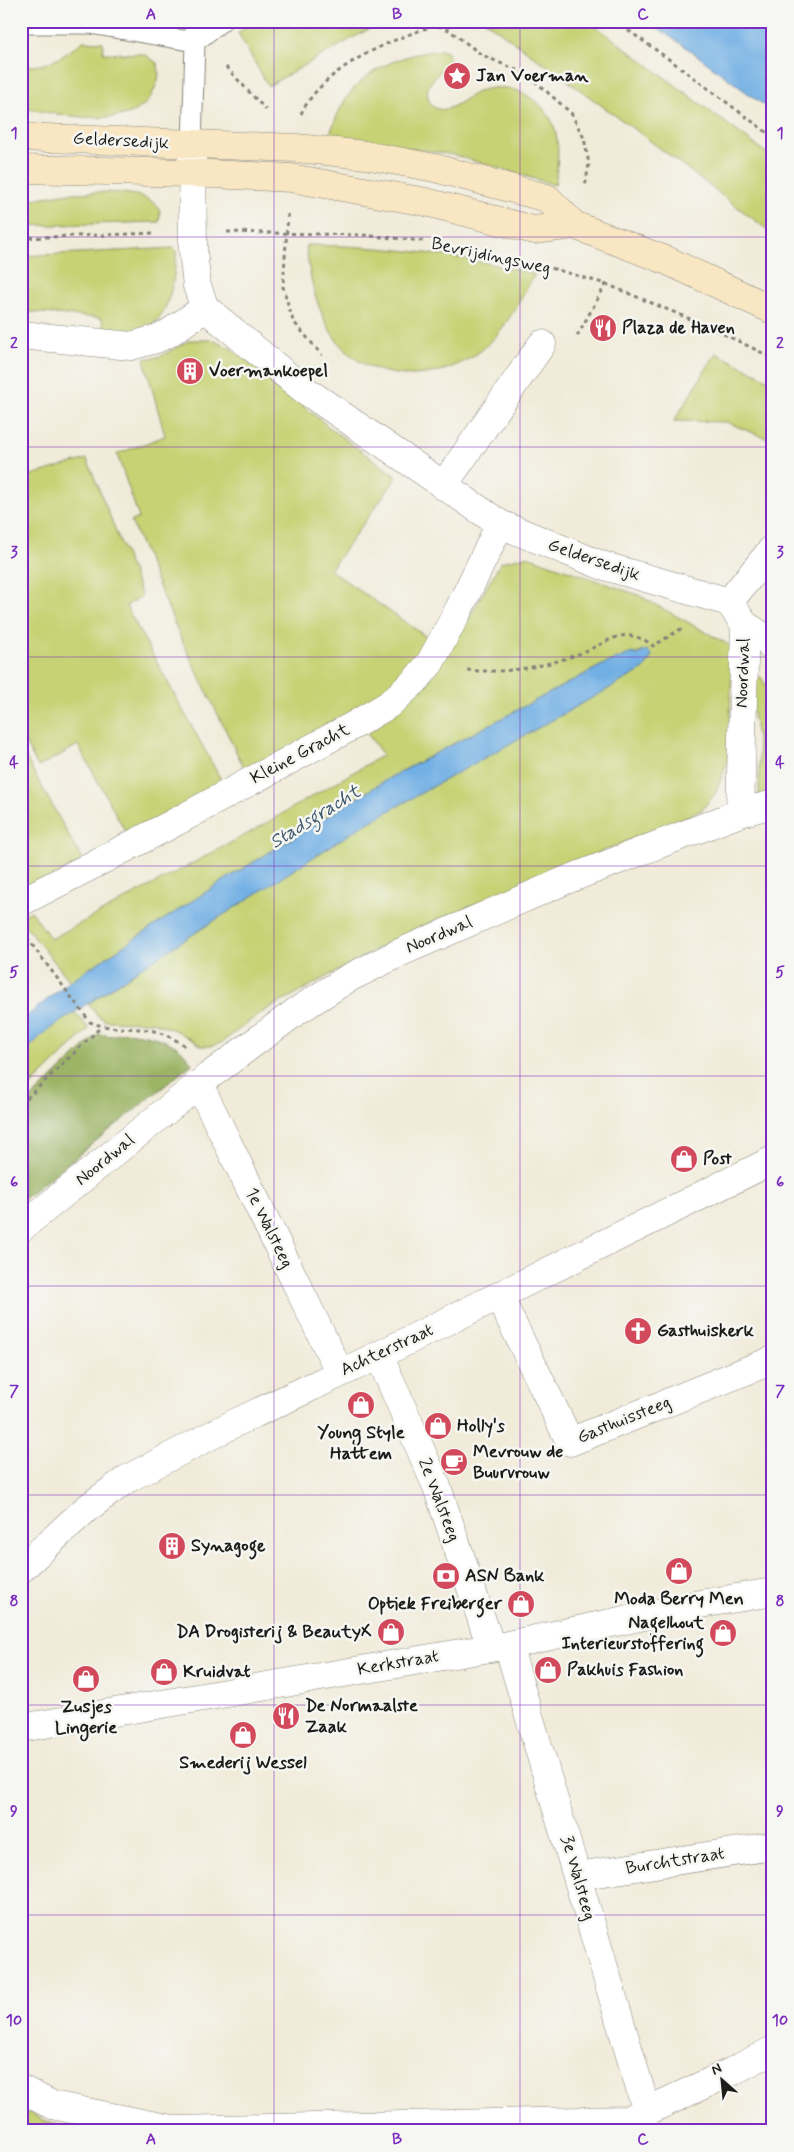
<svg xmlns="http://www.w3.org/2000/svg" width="794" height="2152" font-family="Mynerve,sans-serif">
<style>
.green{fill:#c6d273;stroke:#717748}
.forest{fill:#9cb465;stroke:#5c6840}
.water{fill:#71afe4;stroke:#466680}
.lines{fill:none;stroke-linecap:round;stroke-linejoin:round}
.lane-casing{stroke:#86847a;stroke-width:21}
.street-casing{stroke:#86847a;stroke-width:29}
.secondary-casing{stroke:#86847a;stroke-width:29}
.path{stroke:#86847a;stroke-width:3;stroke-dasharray:4 4;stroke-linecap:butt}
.lane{stroke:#fff;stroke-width:19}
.street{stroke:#fff;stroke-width:28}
.secondary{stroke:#f9e7c3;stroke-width:28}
.grid{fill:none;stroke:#7b2cbf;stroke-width:1;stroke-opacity:0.55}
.labels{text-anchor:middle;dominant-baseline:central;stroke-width:5;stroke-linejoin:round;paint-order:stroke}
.poi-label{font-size:18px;font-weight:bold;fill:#1c1c1c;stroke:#f6f6f2;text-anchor:start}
.street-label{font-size:18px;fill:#1c1c1c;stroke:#f6f6f2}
.water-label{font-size:19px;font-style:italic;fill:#3e576c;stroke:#f6f6f2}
.neatline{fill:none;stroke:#7b2cbf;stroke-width:2}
.grid-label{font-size:16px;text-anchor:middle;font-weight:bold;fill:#7b2cbf}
</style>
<rect width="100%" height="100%" fill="#f6f6f2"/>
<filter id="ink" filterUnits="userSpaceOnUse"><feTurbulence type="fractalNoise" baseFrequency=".02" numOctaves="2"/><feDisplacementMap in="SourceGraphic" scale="10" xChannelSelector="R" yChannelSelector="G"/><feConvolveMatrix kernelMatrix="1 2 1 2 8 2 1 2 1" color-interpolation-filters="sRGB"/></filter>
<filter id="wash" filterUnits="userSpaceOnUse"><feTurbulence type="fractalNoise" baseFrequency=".0096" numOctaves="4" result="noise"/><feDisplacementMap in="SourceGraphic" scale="20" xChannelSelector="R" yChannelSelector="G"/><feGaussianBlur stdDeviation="1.12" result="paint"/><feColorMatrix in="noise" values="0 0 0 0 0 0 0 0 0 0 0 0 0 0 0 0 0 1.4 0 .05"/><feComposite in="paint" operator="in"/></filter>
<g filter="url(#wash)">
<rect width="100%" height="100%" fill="#f1ebd9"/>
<path class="green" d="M253,21H383L268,86L238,33Z
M485,21H589L773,158V234L645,137Z
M83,41L103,42V53L144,54L157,63C161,74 158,82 153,92C136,134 56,113 21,108V65C45,70 66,55 83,41Z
M442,50L446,52L450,58C442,76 417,83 432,106C449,119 467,92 487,89C501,86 515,88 528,96C562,117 560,148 555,185L454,155L329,136C334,123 339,109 347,97C368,67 407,53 442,50Z
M69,193C92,193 142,187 158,207C161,211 160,217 159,222L21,226V201Z
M306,245C383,246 459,254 535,274C519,301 504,334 478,353C432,386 362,384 331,332C315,305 309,275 306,245Z
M173,248L176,251V257C173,285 169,328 133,333C124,335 113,332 105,331L102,318L21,311V256Z
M190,340H212L232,349L334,431L397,477L330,570L434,642L379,698L247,774L183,643L131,521L139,518L117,454L165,436L144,359L159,357Z
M716,353L773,382V443L766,438L726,422L674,421Z
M87,459L142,596L126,606L225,787L129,838L78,745L38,767L21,735V478Z
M527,556L638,595L733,647L728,760L716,792L702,810L406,933L259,1014L221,1043L211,1046H202L177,1031L152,1022L106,1021L97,1015L88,1004L142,967L362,826L644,669L652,656L647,650L604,664L391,777L215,886L70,981L21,921V917L31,911L51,939L249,833L383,755L366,732L448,654L501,562Z
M761,677L773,697V793L759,797V752L750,694L753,679Z
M21,749L83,861L21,892Z
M75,1012L89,1029L21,1095V1056L45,1032Z
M21,2108L42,2120L83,2131H21Z"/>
<path class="forest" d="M126,1032C151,1035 179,1040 192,1064L21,1201V1108L98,1034L111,1036Z"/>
<path class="water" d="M646,21H773V112L683,45Z
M647,650L652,656L644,669L362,826L142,967L75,1012L45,1032L21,1056V1021L70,981L215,886L391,777L604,664L632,653L637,655Z"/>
</g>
<g filter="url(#ink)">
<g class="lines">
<g class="lane-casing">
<path id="lane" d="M21,24H90L195,42L194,21
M192,145L195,42L222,21"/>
</g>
<g class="street-casing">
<path id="street" d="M192,149L193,251L197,286L205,308L302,388L500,524L601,565L729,602L745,625L767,639L773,648
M21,335L131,346L156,339L169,333L205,308
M443,486L542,344
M729,602L773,548
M740,813L745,625
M21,902L170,825L356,724L388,705L415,681L430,663L458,611L500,524
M199,1084L340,1373
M21,1228L209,1076L297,1011L347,979L399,953L564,881L740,813L773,804
M499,1296L570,1442L773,1360
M379,1355L437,1487L491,1647
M21,1569L86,1509L127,1479L235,1423L379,1355L773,1160
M508,1645L647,2112
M21,1728L508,1645L700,1604L773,1592
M577,1876L773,1846
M21,2089L52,2105L176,2130L628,2120L733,2071L773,2050"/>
</g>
<g class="secondary-casing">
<path id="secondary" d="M21,137L296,148L365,155L435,168L547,198L574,225L668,261L773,310
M21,169L191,173L291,178L426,202L534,230L574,225"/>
</g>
<path class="path" d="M615,21L670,60L773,137
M226,67L266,110
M301,114C323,67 390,40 436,25L449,30L482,55L528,75L571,113L584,138L589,164L585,187
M288,214L283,287L293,321L322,355
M227,232L362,235L423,241
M21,238L156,233
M544,266L606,284L707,326L773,358
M577,336L606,284
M467,670C506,674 545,667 581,653C594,648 608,639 621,636C631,634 646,639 653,646L684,627
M27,938L90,1022C109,1030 129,1027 149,1030C162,1032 177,1040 188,1048
M21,1104L101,1027"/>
<use href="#lane" class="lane"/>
<use href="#street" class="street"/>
<use href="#secondary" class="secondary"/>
</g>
</g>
<path class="grid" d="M274,21V2131M520,21V2131M21,237H773M21,447H773M21,657H773M21,866H773M21,1076H773M21,1286H773M21,1495H773M21,1705H773M21,1915H773"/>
<defs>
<g id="sight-disc" transform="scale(1.4375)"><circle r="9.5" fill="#d1495b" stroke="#f6f6f2"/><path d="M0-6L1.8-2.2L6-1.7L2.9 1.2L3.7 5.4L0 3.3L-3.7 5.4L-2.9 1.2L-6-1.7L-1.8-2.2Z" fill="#fff"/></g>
<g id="restaurant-disc" transform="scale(1.4375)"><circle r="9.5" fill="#d1495b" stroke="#f6f6f2"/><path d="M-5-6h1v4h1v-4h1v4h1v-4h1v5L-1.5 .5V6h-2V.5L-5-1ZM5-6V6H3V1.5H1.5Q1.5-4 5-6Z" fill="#fff"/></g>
<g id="building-disc" transform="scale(1.4375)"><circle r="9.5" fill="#d1495b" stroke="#f6f6f2"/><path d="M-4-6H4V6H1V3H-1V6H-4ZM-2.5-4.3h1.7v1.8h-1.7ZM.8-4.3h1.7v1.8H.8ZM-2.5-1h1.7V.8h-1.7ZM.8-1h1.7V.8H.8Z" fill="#fff"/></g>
<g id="shop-disc" transform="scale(1.4375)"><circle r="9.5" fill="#d1495b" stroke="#f6f6f2"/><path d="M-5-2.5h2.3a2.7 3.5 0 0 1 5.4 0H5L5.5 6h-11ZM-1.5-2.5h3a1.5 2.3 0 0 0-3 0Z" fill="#fff"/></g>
<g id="church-disc" transform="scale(1.4375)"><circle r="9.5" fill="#d1495b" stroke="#f6f6f2"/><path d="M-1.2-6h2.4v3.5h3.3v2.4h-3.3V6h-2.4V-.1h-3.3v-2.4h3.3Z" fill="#fff"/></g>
<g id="cafe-disc" transform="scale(1.4375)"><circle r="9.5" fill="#d1495b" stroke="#f6f6f2"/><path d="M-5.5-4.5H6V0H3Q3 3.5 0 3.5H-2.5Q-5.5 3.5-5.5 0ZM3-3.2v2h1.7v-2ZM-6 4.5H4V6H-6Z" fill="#fff"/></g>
<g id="bank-disc" transform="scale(1.4375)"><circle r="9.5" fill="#d1495b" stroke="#f6f6f2"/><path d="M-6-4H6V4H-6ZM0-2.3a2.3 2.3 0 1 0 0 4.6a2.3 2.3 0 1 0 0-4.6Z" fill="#fff"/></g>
</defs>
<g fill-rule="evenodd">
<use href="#sight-disc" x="457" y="76"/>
<use href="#restaurant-disc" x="603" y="328"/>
<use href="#building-disc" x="190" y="371"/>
<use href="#shop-disc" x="684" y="1159"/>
<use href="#church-disc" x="638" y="1331"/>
<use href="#shop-disc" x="361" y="1405"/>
<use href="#shop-disc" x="438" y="1426"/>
<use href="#cafe-disc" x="454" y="1462"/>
<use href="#building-disc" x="172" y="1546"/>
<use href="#shop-disc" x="679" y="1571"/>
<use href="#bank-disc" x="446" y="1576"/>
<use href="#shop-disc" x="521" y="1604"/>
<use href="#shop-disc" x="391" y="1632"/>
<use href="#shop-disc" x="723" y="1633"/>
<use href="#shop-disc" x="548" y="1670"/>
<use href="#shop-disc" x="164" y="1672"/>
<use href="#shop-disc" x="86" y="1679"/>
<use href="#restaurant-disc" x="286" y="1716"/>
<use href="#shop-disc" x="243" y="1735"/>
</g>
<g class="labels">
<g class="poi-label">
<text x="476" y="76">Jan Voerman</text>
<text x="622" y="328">Plaza de Haven</text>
<text x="209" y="371">Voermankoepel</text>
<text x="703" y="1159">Post</text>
<text x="657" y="1331">Gasthuiskerk</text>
<text x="457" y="1426">Holly's</text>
<text x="361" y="1433" text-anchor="middle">Young Style<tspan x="361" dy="21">Hattem</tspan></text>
<text x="473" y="1452">Mevrouw de<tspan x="473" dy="21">Buurvrouw</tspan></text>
<text x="191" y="1546">Synagoge</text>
<text x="465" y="1576">ASN Bank</text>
<text x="679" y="1599" text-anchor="middle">Moda Berry Men</text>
<text x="502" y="1604" text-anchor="end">Optiek Freiberger</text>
<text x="704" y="1623" text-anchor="end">Nagelhout<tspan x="704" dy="21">Interieurstoffering</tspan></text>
<text x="372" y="1632" text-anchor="end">DA Drogisterij &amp; BeautyX</text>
<text x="567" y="1670">Pakhuis Fashion</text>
<text x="183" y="1672">Kruidvat</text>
<text x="305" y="1706">De Normaalste<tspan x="305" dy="21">Zaak</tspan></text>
<text x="86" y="1707" text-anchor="middle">Zusjes<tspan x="86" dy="21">Lingerie</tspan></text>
<text x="243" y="1763" text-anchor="middle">Smederij Wessel</text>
</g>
<g class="street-label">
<text transform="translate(121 141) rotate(3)">Geldersedijk</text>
<text transform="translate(491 256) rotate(12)">Bevrijdingsweg</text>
<text transform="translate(594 560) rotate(19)">Geldersedijk</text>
<text transform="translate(743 673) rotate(-88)">Noordwal</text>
<text transform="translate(300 754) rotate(-28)">Kleine Gracht</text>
<text transform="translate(439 935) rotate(-23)">Noordwal</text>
<text transform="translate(105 1160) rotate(-39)">Noordwal</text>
<text transform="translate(269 1228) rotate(64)">1e Walsteeg</text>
<text transform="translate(387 1350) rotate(-25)">Achterstraat</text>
<text transform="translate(624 1420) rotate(-22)">Gasthuissteeg</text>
<text transform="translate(439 1500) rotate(69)">2e Walsteeg</text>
<text transform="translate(398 1663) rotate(-10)">Kerkstraat</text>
<text transform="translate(675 1861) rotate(-9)">Burchtstraat</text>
<text transform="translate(578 1878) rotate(74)">3e Walsteeg</text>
</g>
<g class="water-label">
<text transform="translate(315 817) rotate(-32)">Stadsgracht</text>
</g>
</g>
<rect width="794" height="2152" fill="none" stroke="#f6f6f2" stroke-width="55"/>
<g transform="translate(722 2080) rotate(333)" stroke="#f6f6f2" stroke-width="4" paint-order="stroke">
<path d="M0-4L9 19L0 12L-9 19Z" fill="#1c1c1c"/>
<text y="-8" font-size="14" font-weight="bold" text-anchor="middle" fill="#1c1c1c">N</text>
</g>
<rect x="28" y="28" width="738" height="2096" class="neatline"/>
<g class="grid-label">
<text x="151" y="19">A</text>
<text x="397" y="19">B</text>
<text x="643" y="19">C</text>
<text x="14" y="138">1</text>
<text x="780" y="138">1</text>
<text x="14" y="348">2</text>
<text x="780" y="348">2</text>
<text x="14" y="557">3</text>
<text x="780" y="557">3</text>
<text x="14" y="767">4</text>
<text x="780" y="767">4</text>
<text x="14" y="977">5</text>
<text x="780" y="977">5</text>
<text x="14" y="1187">6</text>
<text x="780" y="1187">6</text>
<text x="14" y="1396">7</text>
<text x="780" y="1396">7</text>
<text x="14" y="1606">8</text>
<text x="780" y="1606">8</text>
<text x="14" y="1816">9</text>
<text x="780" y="1816">9</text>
<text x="14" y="2025">10</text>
<text x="780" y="2025">10</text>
<text x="151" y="2144">A</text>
<text x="397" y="2144">B</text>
<text x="643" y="2144">C</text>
</g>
</svg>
